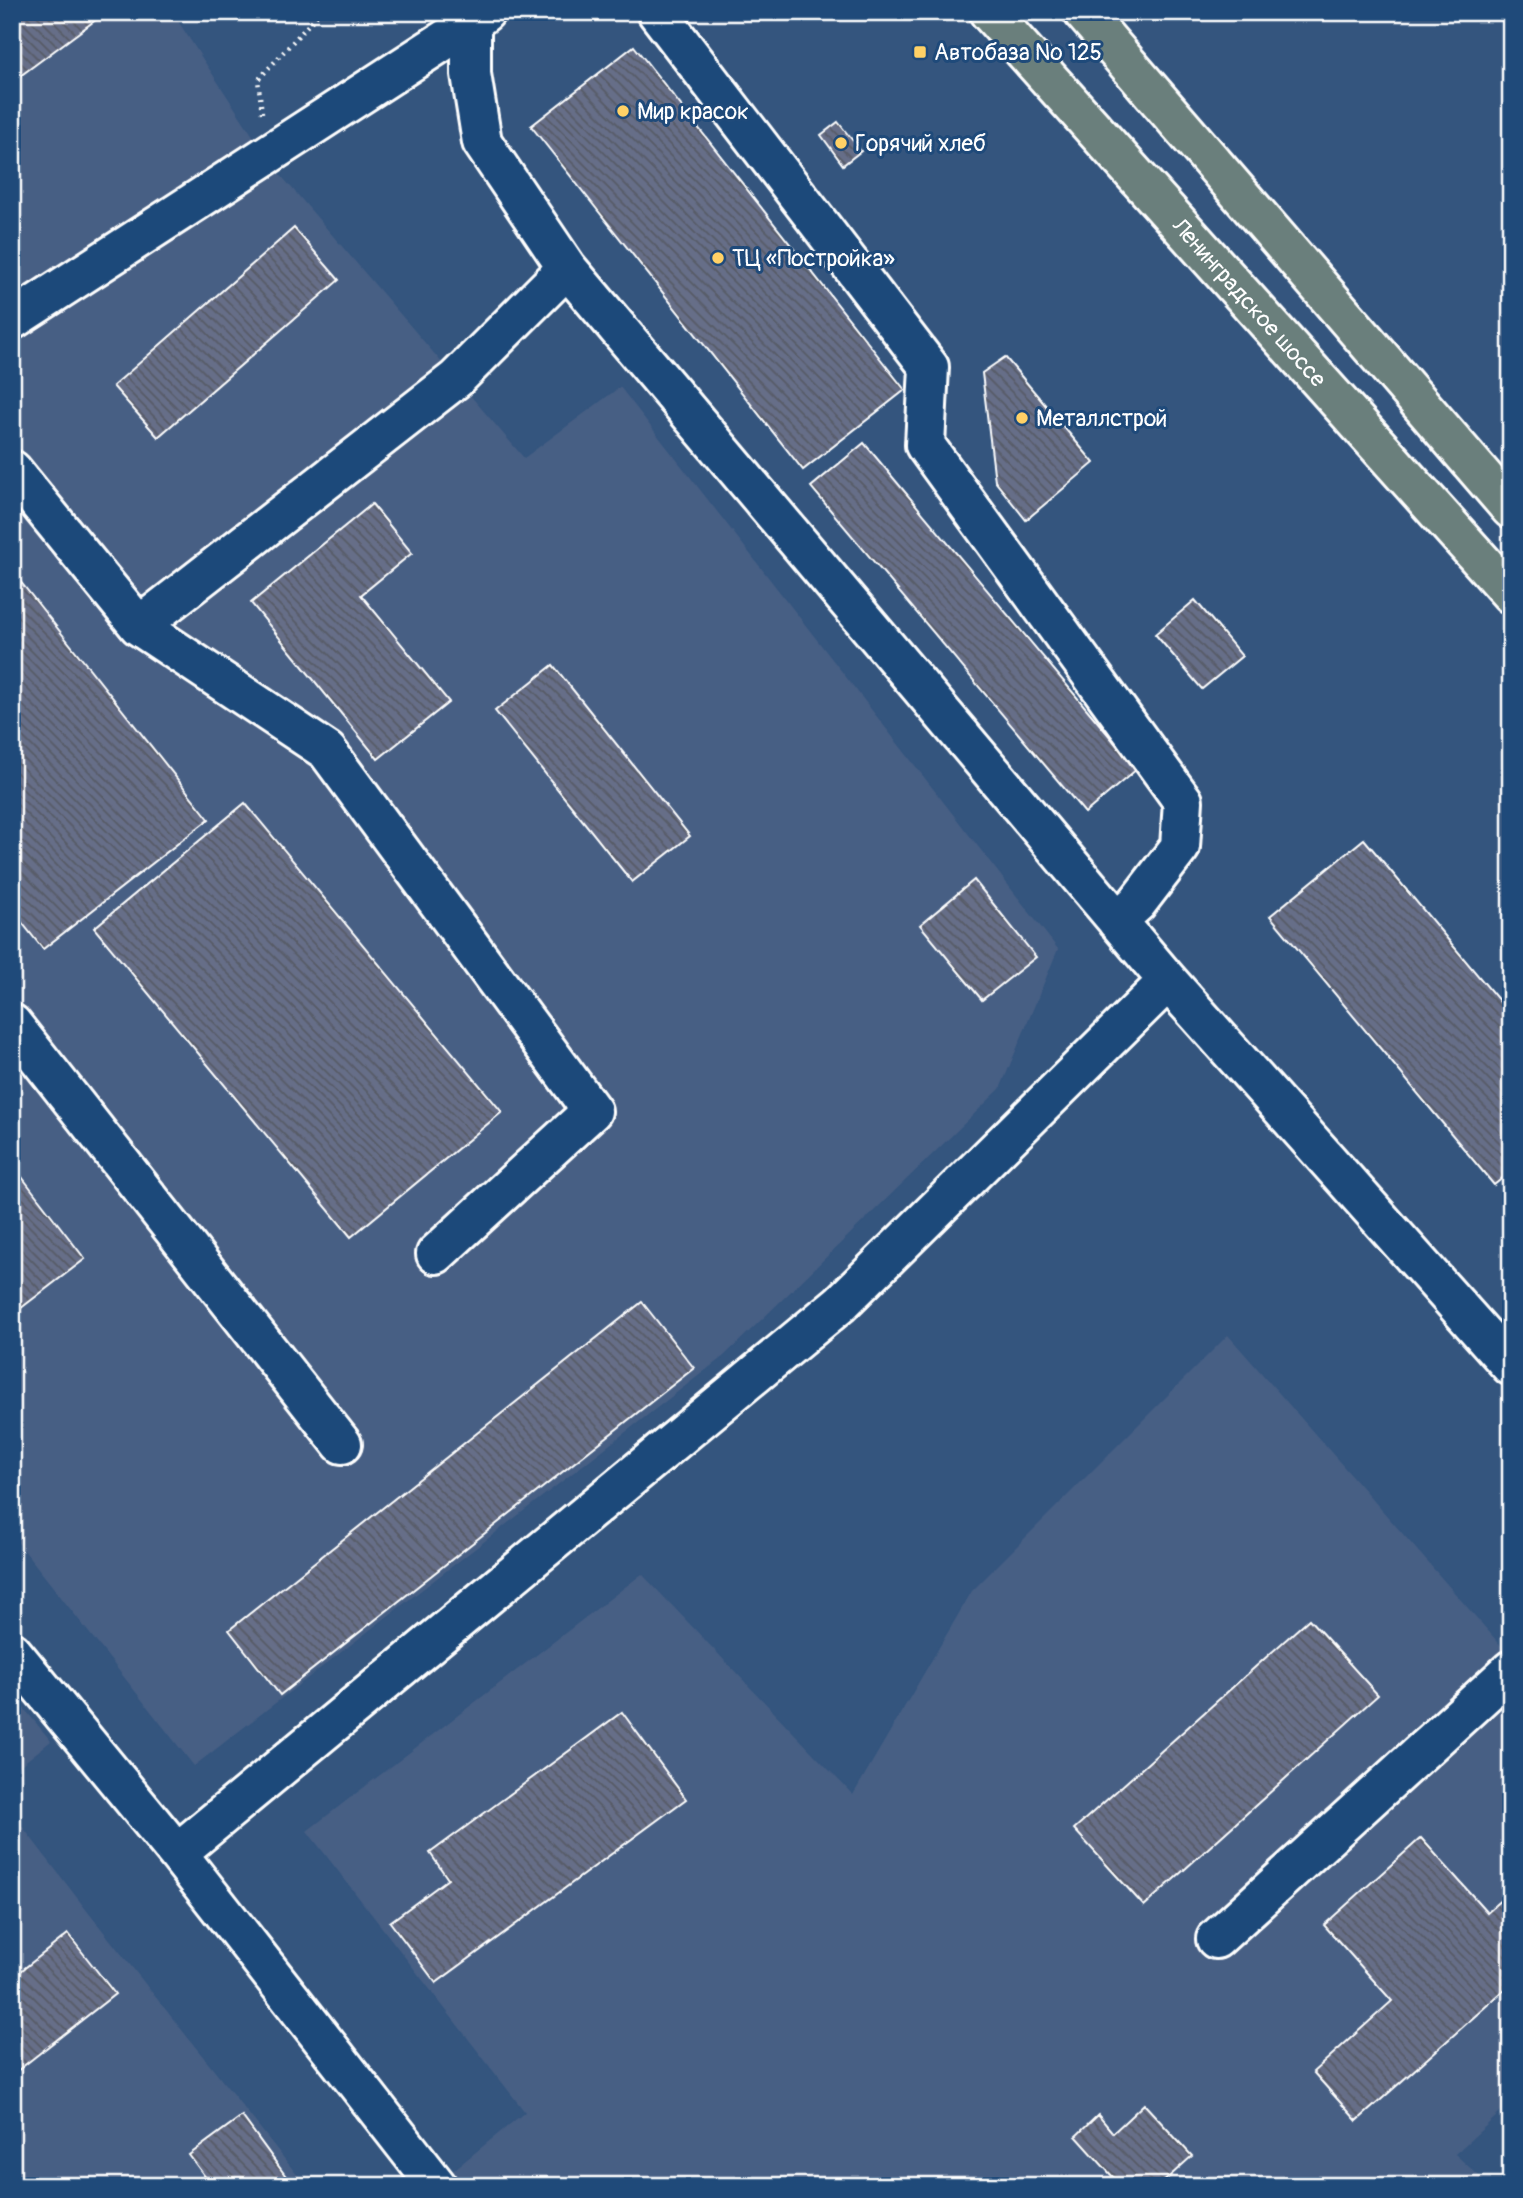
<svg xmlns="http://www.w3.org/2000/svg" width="1523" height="2198" font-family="Pangolin,sans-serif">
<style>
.built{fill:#475f84}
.building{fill:url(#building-back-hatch);stroke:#fff;stroke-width:2}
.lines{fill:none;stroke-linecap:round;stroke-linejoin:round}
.minor-casing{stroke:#fff;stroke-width:44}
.highway-casing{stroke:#fff;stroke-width:44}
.path{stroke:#fff;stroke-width:4.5;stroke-dasharray:2 5;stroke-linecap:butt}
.minor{stroke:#1f4a7a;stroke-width:38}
.highway{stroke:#6b7f7c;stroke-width:38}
.poi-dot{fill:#ffd166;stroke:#1f4a7a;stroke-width:2.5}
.labels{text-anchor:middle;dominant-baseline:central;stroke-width:6;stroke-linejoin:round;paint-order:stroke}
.poi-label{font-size:23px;fill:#fff;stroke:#1f4a7a;text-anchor:start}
.street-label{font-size:23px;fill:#fff;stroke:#1f4a7a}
</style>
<defs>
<pattern id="building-back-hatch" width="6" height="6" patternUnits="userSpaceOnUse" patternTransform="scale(1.75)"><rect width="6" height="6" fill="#666e88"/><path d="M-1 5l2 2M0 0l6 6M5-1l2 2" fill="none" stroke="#565a64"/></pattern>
</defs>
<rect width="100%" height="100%" fill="#34557e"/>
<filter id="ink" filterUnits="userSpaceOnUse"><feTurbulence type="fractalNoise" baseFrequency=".0143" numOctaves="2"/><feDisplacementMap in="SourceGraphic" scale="14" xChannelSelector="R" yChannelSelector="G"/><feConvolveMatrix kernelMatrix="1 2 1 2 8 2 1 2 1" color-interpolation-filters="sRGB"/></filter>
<g filter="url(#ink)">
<path class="built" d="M12,12H172L272,165L524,458L620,387L1058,949L1000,1089L724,1356L194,1766L12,1535Z
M1228,1335L1511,1657V2103L1455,2154L1490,2186H434L525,2112L307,1831L642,1574L853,1795L972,1591Z
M12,1694L51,1741L12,1772Z
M12,1813L88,1912L306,2186H12Z"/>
<path class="building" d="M12,12H105V13L12,82Z
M634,46L905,390L803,470L531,126Z
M838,122L861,151L843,165L821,135Z
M294,228L339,280L158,437L113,386Z
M1005,357L1094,463L1026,520L995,481L982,373Z
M864,443L1137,769L1085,813L811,487Z
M372,504L412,553L361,595L449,702L378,759L251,603Z
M12,571L209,819L43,949L12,910Z
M1195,600L1242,656L1202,689L1155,634Z
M553,665L690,836L632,882L495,711Z
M245,803L502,1112L351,1237L94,928Z
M1364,839L1511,1015V1171L1494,1185L1270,916Z
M974,880L1036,957L982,1000L920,925Z
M12,1164L85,1259L12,1315Z
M642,1302L694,1368L280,1695L229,1630Z
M1309,1619L1378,1695L1144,1906L1074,1829Z
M622,1712L686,1799L436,1983L390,1922L448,1879L430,1853Z
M1421,1838L1487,1912L1511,1891V1984L1357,2121L1313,2072L1392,2001L1324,1925Z
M68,1934L115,1994L12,2075V1978Z
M1144,2104L1192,2156L1159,2186H1121L1076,2136L1098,2115L1113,2133Z
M242,2116L293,2186H212L189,2155Z"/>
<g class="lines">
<g class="minor-casing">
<path id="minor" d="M657,12L929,367L925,445L1183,801L1180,847L1137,903L1117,921
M471,23V74L482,142L567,268L1168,981L1511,1366
M12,320L471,23L485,12
M12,470L139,626L327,751L592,1111L436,1254
M139,626L456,379L567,268
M12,1024L342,1444
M12,1652L177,1853L437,2186
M177,1853L840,1304L1168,981
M1216,1939L1511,1670"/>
</g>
<g class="highway-casing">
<g id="highway">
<path id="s1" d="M989,12L1511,594"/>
<path d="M1083,12L1511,509"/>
</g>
</g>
<path class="path" d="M262,113L258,80L320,12"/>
<use href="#minor" class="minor"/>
<use href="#highway" class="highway"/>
</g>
</g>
<g class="poi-dot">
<rect x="913" y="45" width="14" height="14" rx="3.5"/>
<circle cx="623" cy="111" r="7"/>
<circle cx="841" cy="143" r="7"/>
<circle cx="718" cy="258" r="7"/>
<circle cx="1022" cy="418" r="7"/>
</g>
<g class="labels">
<g class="poi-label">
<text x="934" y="52">Автобаза № 125</text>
<text x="637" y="111">Мир красок</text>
<text x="855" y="143">Горячий хлеб</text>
<text x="732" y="258">ТЦ «Постройка»</text>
<text x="1036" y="418">Металлстрой</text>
</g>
<g class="street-label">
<text stroke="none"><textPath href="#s1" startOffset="390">Ленинградское шоссе</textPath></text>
</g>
</g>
<rect width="1523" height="2198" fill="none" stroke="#1f4a7a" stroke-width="42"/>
<rect x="21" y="21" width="1481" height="2156" fill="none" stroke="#fff" stroke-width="2.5" filter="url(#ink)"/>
</svg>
